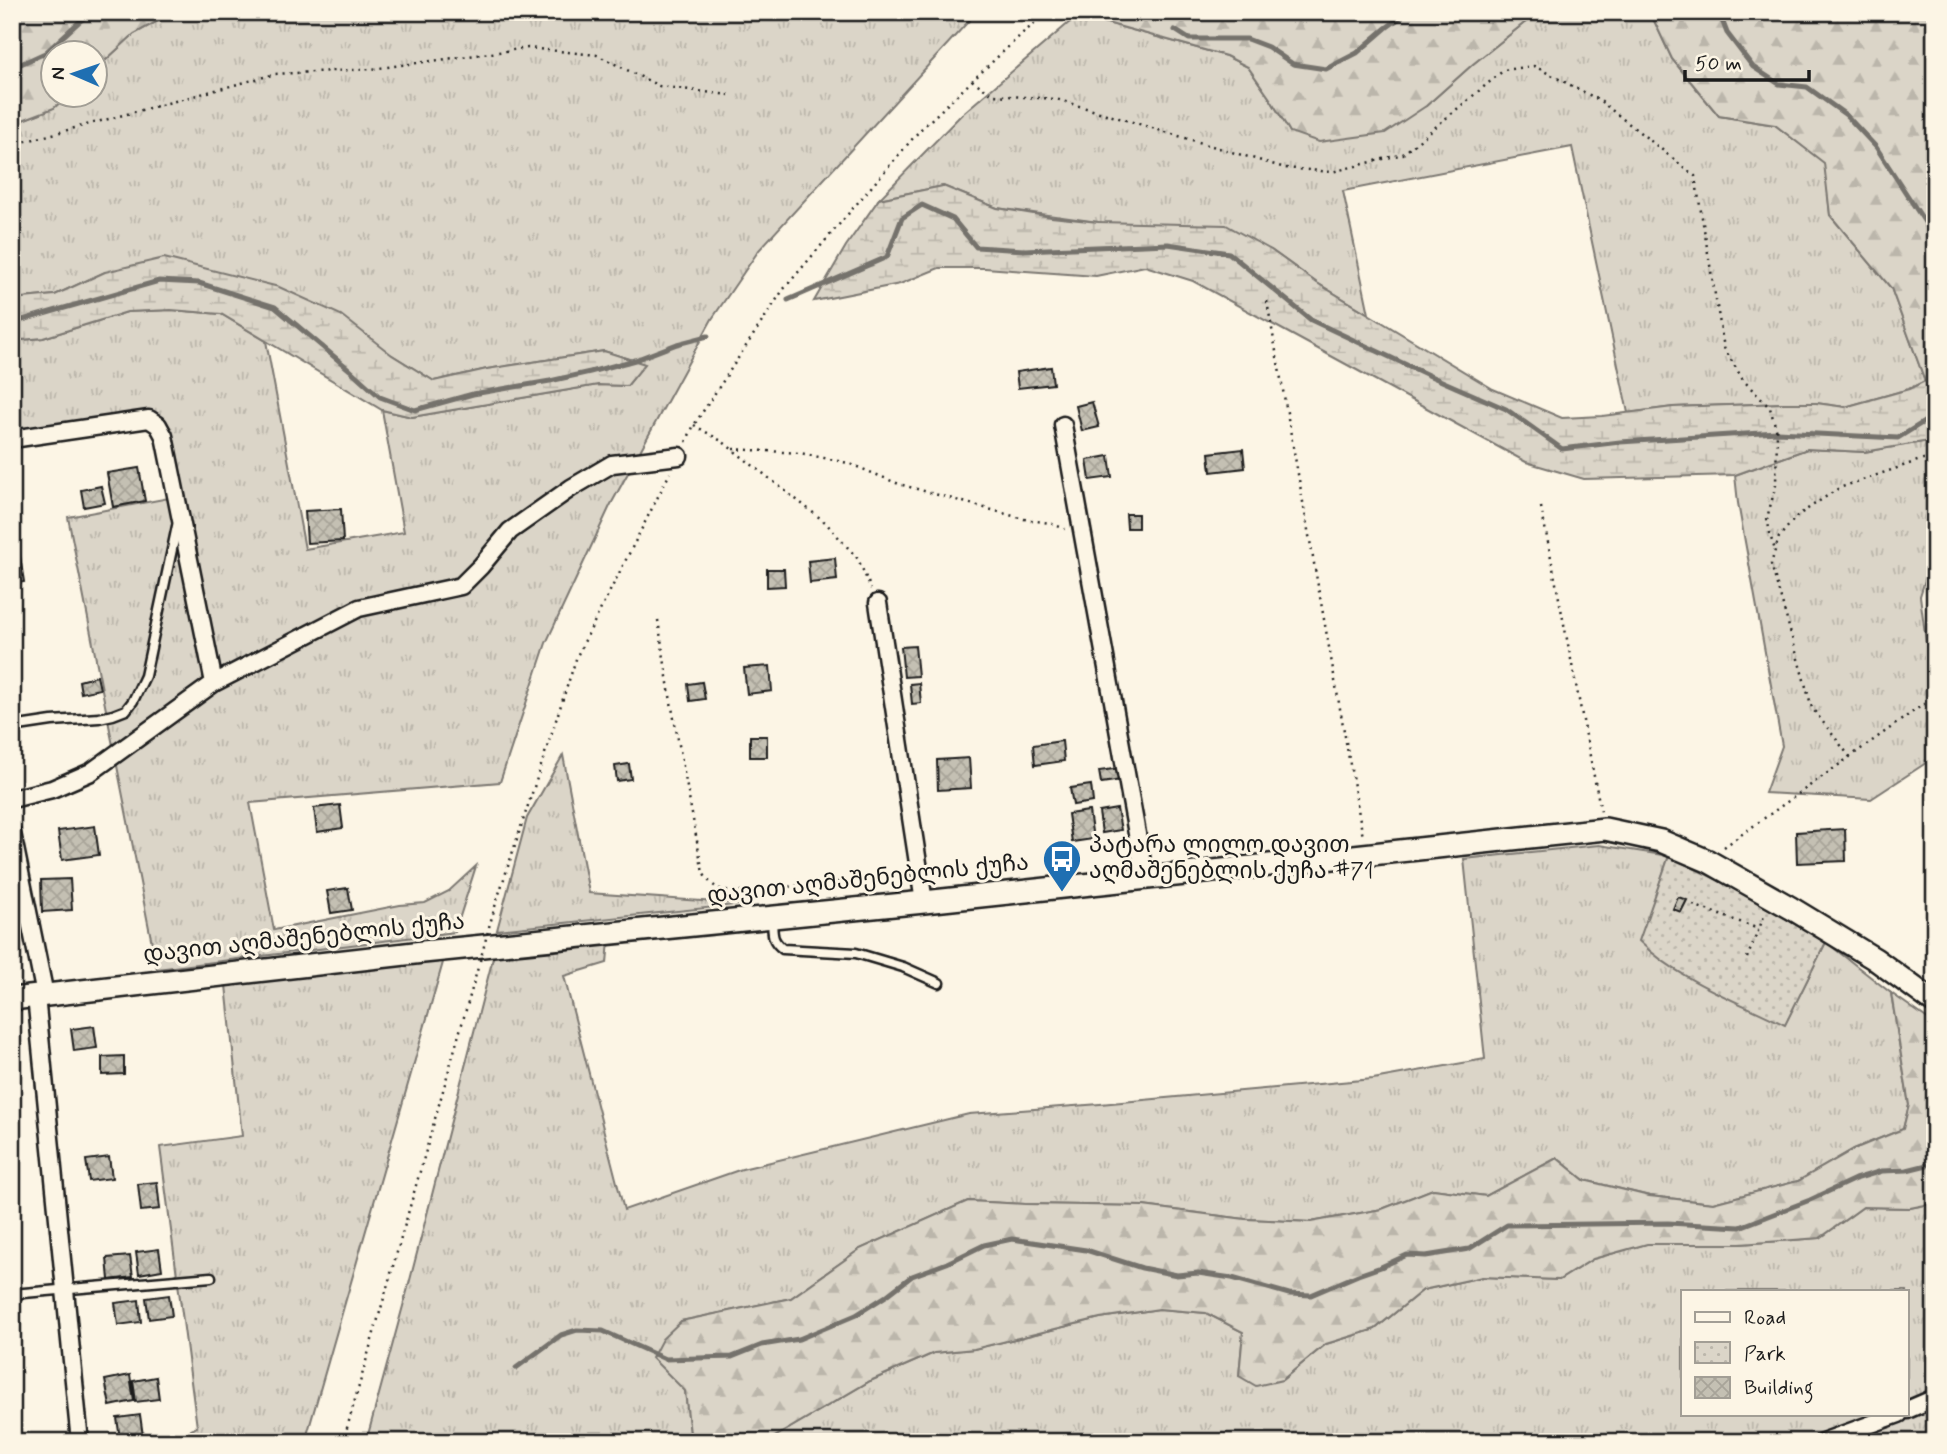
<svg xmlns="http://www.w3.org/2000/svg" width="1947" height="1454" font-family="Mynerve,'Noto Sans Georgian',sans-serif">
<style>
.grass{fill:url(#grass-tufts);stroke:#7c7872;stroke-width:2}
.forest{fill:url(#forest-firs);stroke:#7c7872;stroke-width:2}
.wetland{fill:url(#wetland-marsh);stroke:#7c7872;stroke-width:2}
.park{fill:url(#park-dots);stroke:#7c7872;stroke-width:2}
.lines{fill:none;stroke-linecap:round;stroke-linejoin:round}
.stream{stroke:#75726c;stroke-width:5}
.building{fill:url(#building-cross-hatch);stroke:#1c1c1c;stroke-width:2}
.service-casing{stroke:#1c1c1c;stroke-width:13}
.minor-casing{stroke:#1c1c1c;stroke-width:21}
.tertiary-casing{stroke:#1c1c1c;stroke-width:26}
.path{stroke:#1c1c1c;stroke-width:2.5;stroke-dasharray:2 5;stroke-linecap:butt}
.service{stroke:#fcf5e5;stroke-width:8}
.minor{stroke:#fcf5e5;stroke-width:16}
.tertiary{stroke:#fcf5e5;stroke-width:21}
.path-bridge{stroke:#1c1c1c;stroke-width:2.5;stroke-dasharray:2 5;stroke-linecap:butt}
.labels{text-anchor:middle;dominant-baseline:central;stroke-width:6;stroke-linejoin:round;paint-order:stroke}
.poi-label{font-size:23px;fill:#1c1c1c;stroke:#fcf5e5;text-anchor:start}
.street-label{font-size:23px;fill:#1c1c1c;stroke:#fcf5e5}
</style>
<defs>
<pattern id="grass-tufts" width="24" height="20" patternUnits="userSpaceOnUse" patternTransform="scale(1.75)"><rect width="24" height="20" fill="#dbd5c8"/><path d="M3 7l-1-3M5 7V3M7 7l1-3M15 17l-1-3M17 17v-4M19 17l1-3" fill="none" stroke="#bbb6ab"/></pattern>
<pattern id="forest-firs" width="22" height="20" patternUnits="userSpaceOnUse" patternTransform="scale(1.75)"><rect width="22" height="20" fill="#dbd5c8"/><path d="M5 1l3.5 6h-7zM16 11l3.5 6h-7z" fill="#bbb6ab"/></pattern>
<pattern id="wetland-marsh" width="20" height="14" patternUnits="userSpaceOnUse" patternTransform="scale(1.75)"><rect width="20" height="14" fill="#dbd5c8"/><path d="M1 5h8M5 5V1M11 12h8M15 12V8" fill="none" stroke="#bbb6ab"/></pattern>
<pattern id="park-dots" width="8" height="8" patternUnits="userSpaceOnUse" patternTransform="scale(1.75)"><rect width="8" height="8" fill="#dbd5c8"/><path d="M2 2h.1M6 6h.1" fill="none" stroke="#bbb6ab" stroke-width="1.8" stroke-linecap="round"/></pattern>
<pattern id="building-cross-hatch" width="8" height="8" patternUnits="userSpaceOnUse" patternTransform="scale(1.75)"><rect width="8" height="8" fill="#c4c0b3"/><path d="M0 0l8 8M0 8l8-8" fill="none" stroke="#a8a499"/></pattern>
</defs>
<rect width="100%" height="100%" fill="#fcf5e5"/>
<filter id="ink" filterUnits="userSpaceOnUse"><feTurbulence type="fractalNoise" baseFrequency=".0143" numOctaves="2"/><feDisplacementMap in="SourceGraphic" scale="14" xChannelSelector="R" yChannelSelector="G"/><feConvolveMatrix kernelMatrix="1 2 1 2 8 2 1 2 1" color-interpolation-filters="sRGB"/></filter>
<g filter="url(#ink)">
<path class="grass" d="M174,12H977L759,250L712,319L610,506L546,643L500,782L250,803L274,930L400,905L425,903L449,891L476,866L455,932L157,969L68,517L185,495L168,428L159,419L12,432V341L43,338L127,312L171,310L221,314L266,341L305,549L404,532L382,410L412,417L598,385L627,386L644,364L604,351L487,369L434,381L392,355L105,272L55,295L12,299V124L54,108L68,95L94,94L95,70L134,34Z
M1538,12H1650L1672,59L1719,116L1775,125L1825,163L1830,215L1891,288L1925,381L1909,389L1845,407L1816,403H1785L1673,407L1628,413L1572,147L1343,191L1369,314L1317,283L1271,250L1098,222L997,208L943,186L879,199L961,115L1078,15L1226,56L1248,67L1271,100L1290,132L1426,106L1473,64Z
M1935,440V548L1920,596L1935,707V757L1871,799L1765,793L1782,746L1738,503L1735,475L1807,449L1864,452Z
M563,755L589,893L744,904L497,930L527,818Z
M1599,845L1669,856L1640,941L1785,1024L1826,942L1891,993L1909,1105L1903,1129L1854,1149L1798,1181L1713,1203L1650,1196L1584,1180L1557,1158L1486,1196L1433,1189L1382,1209L1311,1222L1245,1219L1143,1206L1025,1204L968,1201L860,1249L791,1298L681,1321L685,1391L690,1433L675,1442H366L409,1284L494,954L609,941L607,963L564,976L624,1210L742,1169L969,1114L1100,1104L1373,1079L1485,1059L1464,859Z
M444,959L305,1442H169L197,1427L160,1147L242,1136L226,985Z
M1935,1203V1392L1907,1403V1291H1683V1414H1878L1805,1442H766L870,1381L934,1353L974,1349L1100,1318L1159,1309L1206,1313L1243,1332L1239,1376L1282,1380L1326,1344L1375,1329L1423,1290L1482,1277L1559,1280L1593,1259L1646,1244H1740L1820,1238L1863,1207L1910,1208Z
M1935,1405V1442H1847Z"/>
<path class="forest" d="M12,12H174L134,34L95,70L94,52H52V94L68,95L54,108L12,124Z
M1083,12H1538L1473,64L1426,106L1385,133L1319,142L1290,132L1271,100L1248,67L1226,56L1078,15Z
M1650,12H1935V390L1925,381L1891,288L1830,215L1824,163L1775,125L1719,116L1672,59Z
M1891,993L1935,1024V1203L1910,1208L1863,1207L1820,1238L1740,1244H1647L1593,1259L1559,1280L1482,1277L1423,1290L1375,1329L1326,1344L1282,1380L1256,1386L1239,1376L1243,1332L1206,1313L1159,1309L1100,1318L974,1349L934,1353L870,1381L766,1442H675L690,1433L685,1391L652,1358L662,1339L681,1321L791,1298L860,1249L968,1201L1025,1204L1143,1206L1245,1219L1311,1222L1382,1209L1433,1189L1486,1196L1557,1158L1584,1180L1649,1196L1713,1203L1798,1181L1854,1149L1903,1129L1909,1105Z"/>
<path class="wetland" d="M943,186L997,208L1051,217L1098,222L1226,225L1271,250L1317,283L1493,389L1562,418L1602,416L1673,407L1785,403H1816L1845,407L1909,389L1925,381L1935,390V440L1864,452L1807,449L1735,475L1584,479L1526,462L1193,281L1145,266L1096,276L985,268H939L900,284L814,301L846,246L879,199Z
M164,258L279,287L341,315L392,355L434,381L487,369L604,351L645,364L627,386L598,385L412,417L382,410L221,314L171,310L127,312L43,338L12,341V299L55,295L105,272Z"/>
<path class="park" d="M1669,856L1730,886L1826,942L1785,1025C1735,1000 1680,981 1639,941Z"/>
<g class="lines">
<path class="stream" d="M1719,12L1727,33L1753,67L1779,84L1807,87L1846,115L1876,147L1926,224L1935,251
M1175,30L1189,39H1247L1268,47L1293,64L1326,69L1357,53L1386,28L1408,12
M12,68L45,53L80,21L92,12
M788,300L887,257L902,218L922,205L953,219L976,247L1024,250L1168,244L1229,253L1311,320L1428,375L1506,409L1562,449L1620,442L1777,432L1898,438L1935,415
M12,323L159,281L199,283L275,307L350,370L380,397L415,410L473,394L550,381L590,372L635,360L677,344L708,336
M516,1368L561,1335L577,1330L603,1331L665,1359L732,1357L762,1345L799,1339L856,1315L886,1296L912,1276L947,1263L984,1245L1012,1239L1086,1250L1142,1268L1177,1275L1198,1273L1232,1278L1289,1294L1311,1295L1358,1275L1381,1267L1407,1255L1426,1256L1469,1249L1507,1225L1668,1223L1740,1227L1810,1200L1855,1179L1882,1171L1907,1170L1935,1163"/>
</g>
<path class="building" d="M1051,367L1053,384L1018,388L1016,372Z
M1092,402L1099,427L1082,431L1076,406Z
M1243,449L1245,468L1211,472L1209,453Z
M1109,456L1112,477L1090,480L1087,460Z
M139,468L145,501L113,507L107,473Z
M101,486L105,503L84,507L81,490Z
M341,509L343,541L307,543L305,511Z
M1126,514H1138V528H1127Z
M19,550L24,582L12,584V551Z
M835,558L837,580L810,583L808,561Z
M767,569H784L785,586L767,587Z
M915,646L918,676L904,677L901,647Z
M770,666L772,691L747,694L744,668Z
M97,676L100,689L81,693L79,681Z
M702,682L705,699L690,701L688,684Z
M919,683L921,703L912,704L910,684Z
M750,736H767V757H750Z
M1062,741L1064,761L1035,765L1033,745Z
M969,758L971,788L938,790L937,760Z
M629,764L631,779L617,781L615,766Z
M1121,768L1122,780L1101,783L1099,771Z
M1091,785L1093,802L1073,805L1070,788Z
M340,805L343,828L317,832L314,808Z
M1117,809L1121,830L1102,833L1099,812Z
M1089,811L1093,839L1072,842L1068,814Z
M95,826L99,855L62,860L58,831Z
M1845,829L1846,861L1797,863L1796,832Z
M70,879L72,910L42,912L41,880Z
M348,888L352,910L331,913L327,891Z
M1678,897L1687,900L1681,912L1673,909Z
M94,1026L97,1048L74,1051L71,1029Z
M124,1056V1074L102,1075V1057Z
M109,1157L112,1178L89,1181L86,1160Z
M157,1182L160,1209L141,1211L138,1184Z
M159,1249L162,1270L139,1274L136,1252Z
M130,1256L133,1277L109,1280L107,1258Z
M169,1295L172,1316L149,1319L146,1298Z
M139,1300L141,1322L118,1325L115,1303Z
M130,1375L134,1401L110,1406L105,1380Z
M156,1377L159,1399L136,1402L133,1381Z
M140,1415L143,1436L120,1439L117,1418Z"/>
<g class="lines">
<g class="service-casing">
<path id="service" d="M12,727L52,721L99,718L113,715L126,710L133,701L145,676L177,526
M772,920C773,934 771,940 783,949L856,953L903,967L939,983
M12,1294L211,1277"/>
</g>
<g class="minor-casing">
<path id="minor" d="M1063,425L1145,878
M12,439L149,419L158,425L164,436L214,683
M878,603L924,902
M12,799L52,789L91,772L214,683L359,608L461,586L481,566L510,531L571,488L612,464L679,456
M12,833L45,995
M36,996L80,1442
M1907,1410L1935,1398
M1822,1442L1899,1414"/>
</g>
<g class="tertiary-casing">
<path id="tertiary" d="M12,999L423,952L924,902L1605,829L1661,841L1708,861L1791,908L1875,959L1935,1003"/>
</g>
<path class="path" d="M972,80L993,95L1056,99L1285,168L1332,172L1403,154L1504,70L1534,66L1599,100L1695,176L1724,348L1743,380L1770,408L1777,432L1776,485L1767,518L1771,538L1775,550
M12,145L275,74L372,69L528,48L597,55L659,86L729,95
M1267,301L1363,837
M694,425L723,442L825,522L858,559L871,589
M686,442L694,425L783,290L920,130L1024,32L1050,12
M733,449L800,453L848,463L899,484L1024,519L1050,523L1065,529
M1541,507L1601,812
M658,620L671,702L703,873C711,885 717,890 732,892L902,876
M1850,757L1812,708L1771,564L1779,537L1797,516L1839,488L1935,455
M1724,847L1935,696
M1693,905L1759,929
M489,927L497,900L577,656L670,473
M1747,958L1765,914
M343,1442L479,964"/>
<use href="#service" class="service"/>
<use href="#minor" class="minor"/>
<use href="#tertiary" class="tertiary"/>
<path class="path-bridge" d="M480,961L488,931"/>
</g>
</g>
<defs>
<g id="bus-pin" transform="scale(2.0125)"><path d="M0 17L-7.5 6A9.5 9.5 0 1 1 7.5 6Z" fill="#1f6fb2" stroke="#fcf5e5"/><path d="M-5-6H5V4H4V6H2V4H-2V6H-4V4H-5ZM-3.5-4V0h7V-4ZM-3.5 1.2v1.5H-2V1.2ZM2 1.2v1.5H3.5V1.2Z" fill="#fff"/></g>
</defs>
<g fill-rule="evenodd">
<use href="#bus-pin" x="1062" y="859"/>
</g>
<g class="labels">
<g class="poi-label">
<text x="1089" y="846">პატარა ლილო დავით<tspan x="1089" dy="26">აღმაშენებლის ქუჩა #71</tspan></text>
</g>
<g class="street-label">
<text transform="translate(868 880) rotate(-6)">დავით აღმაშენებლის ქუჩა</text>
<text transform="translate(304 939) rotate(-6)">დავით აღმაშენებლის ქუჩა</text>
</g>
</g>
<rect width="1947" height="1454" fill="none" stroke="#fcf5e5" stroke-width="42"/>
<rect x="21" y="21" width="1905" height="1412" fill="none" stroke="#1c1c1c" stroke-width="2.5" filter="url(#ink)"/>
<rect x="1681" y="1290" width="228" height="126" fill="#fcf5e5" stroke="#a29e95" stroke-width="2"/>
<rect x="1695" y="1312" width="35" height="10" fill="#fcf5e5" stroke="#a29e95" stroke-width="2"/>
<text x="1744" y="1324" font-size="21" fill="#1c1c1c">Road</text>
<rect x="1695" y="1342" width="35" height="21" fill="url(#park-dots)" stroke="#a29e95" stroke-width="2"/>
<text x="1744" y="1360" font-size="21" fill="#1c1c1c">Park</text>
<rect x="1695" y="1377" width="35" height="21" fill="url(#building-cross-hatch)" stroke="#a29e95" stroke-width="2"/>
<text x="1744" y="1394" font-size="21" fill="#1c1c1c">Building</text>
<g transform="translate(74 74) rotate(272)"><circle r="33" fill="#fcf5e5" stroke="#a29e95" stroke-width="2"/>
<path d="M0-5L12 26L0 18L-12 26Z" fill="#1f6fb2"/>
<text y="-10" font-size="19" font-weight="bold" text-anchor="middle" fill="#1c1c1c">N</text>
</g>
<path d="M1685 70v10h124v-10" fill="none" stroke="#1c1c1c" stroke-width="3.5"/>
<text x="1695" y="70" font-size="21" fill="#1c1c1c" stroke="#fcf5e5" stroke-width="5" paint-order="stroke">50 m</text>
</svg>
